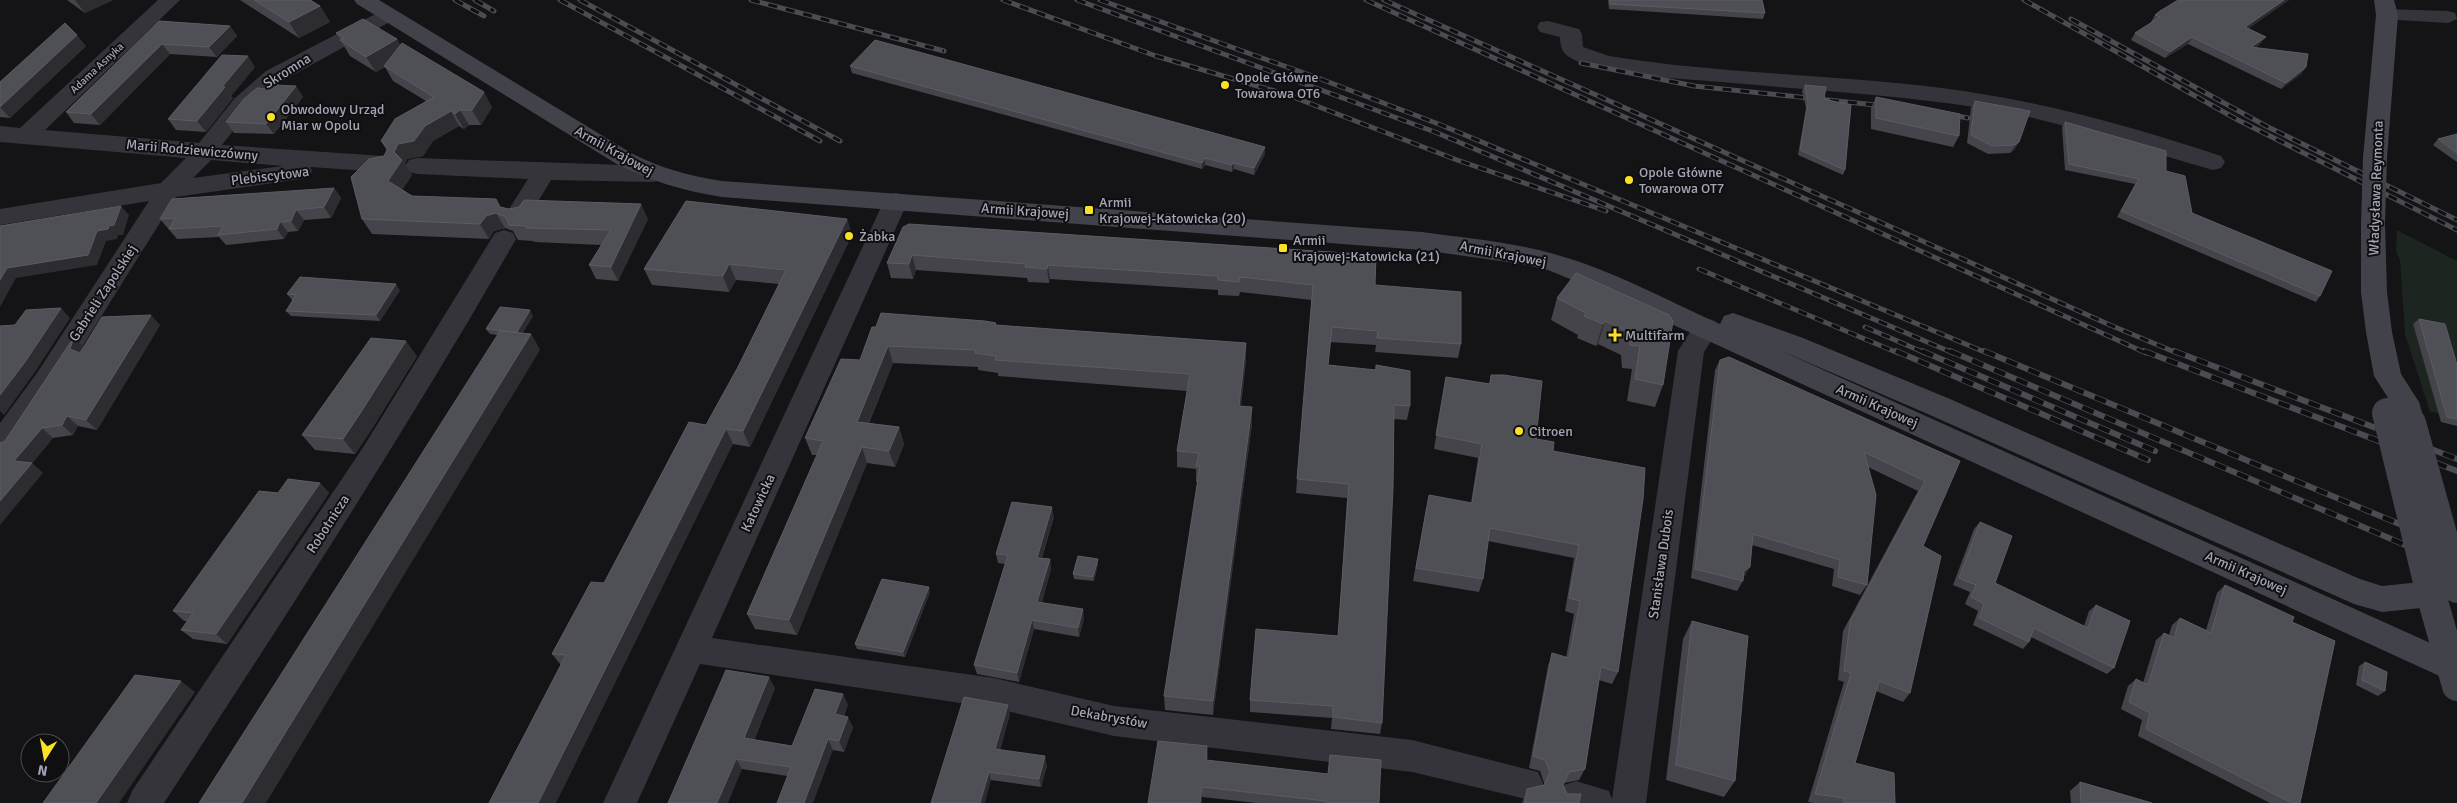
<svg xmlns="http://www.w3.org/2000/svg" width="2457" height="803" font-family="Signika,sans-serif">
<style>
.green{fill:#1d2520}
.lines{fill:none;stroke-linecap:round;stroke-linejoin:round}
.street{fill:#35343a;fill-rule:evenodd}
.secondary{fill:#42424a;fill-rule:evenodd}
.rail-far1-casing{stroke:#4b4b53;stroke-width:5}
.rail-casing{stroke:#4b4b53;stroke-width:6}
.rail-far1{stroke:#0f0e10;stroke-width:3;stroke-dasharray:9;stroke-linecap:butt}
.rail{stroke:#0f0e10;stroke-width:4.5;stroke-dasharray:12;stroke-linecap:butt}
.secondary-bridge-far1{stroke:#42424a;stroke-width:24}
.secondary-bridge{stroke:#42424a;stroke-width:30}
.wall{fill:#45444a}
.shaded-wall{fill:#2d2c30}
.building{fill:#4f4f56;stroke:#5d5c65}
.poi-dot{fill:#f9e127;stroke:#0f0e10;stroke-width:2}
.labels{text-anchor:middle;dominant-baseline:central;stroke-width:4;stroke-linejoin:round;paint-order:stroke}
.far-street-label{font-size:11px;fill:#a4a6b6;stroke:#0f0e10}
.street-label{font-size:14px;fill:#a4a6b6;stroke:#0f0e10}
.poi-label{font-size:14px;fill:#a4a6b6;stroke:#0f0e10;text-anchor:start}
</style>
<rect width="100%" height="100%" fill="#141315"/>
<path class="green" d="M2397,230L2457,261V390L2413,324L2439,413L2430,412L2405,334L2400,260L2396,252Z"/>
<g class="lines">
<path class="street" d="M158,0H180L45,130L199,143L234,99L266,71L381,11L388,9L395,11L399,15L395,19L282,81L250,109L222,145L384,156L392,158L396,164L392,170L384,172L310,167L312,171L308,177L300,179L176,197L57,387L10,452L0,455V423L37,373L149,201L0,225V209L161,183L186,158L0,142V126L20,128ZM211,160L283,166L193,178Z
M2387,9L2448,11L2455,13L2457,19L2448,23L2380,19L2376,15L2380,11Z
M1548,21L1579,29L1582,34L1583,47L1609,56C1719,74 1831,74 1942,88C2037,100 2130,126 2221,156L2225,162L2221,168L2213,170C2145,151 2079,127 2010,113C1914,95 1817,91 1721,82C1685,79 1598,75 1569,57C1562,53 1560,45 1560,37L1540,32L1537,27L1540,22Z
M417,158L653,166L661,168L665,174L661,180L653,182L551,180L527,220L518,222L509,220L506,214L528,179L417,174L409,172L405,166L409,160Z
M896,193L905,195L908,201L712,638L994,678L1114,706L1412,740L1538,772L1543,783L1538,794L1526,799L1412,772L1114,736L994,708L700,664L637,803H603L884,201L887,195Z
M504,230L513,233L516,239C406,432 285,617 164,803H127L132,791L364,446L495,233Z
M1706,318L1715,321L1719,328L1704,352L1646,803H1562L1559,797L1564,785L1576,781L1609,791L1612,799L1678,351L1697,321Z"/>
<path class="secondary" d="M354,0H379L631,153C660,168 690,176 722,181L1422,232C1466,238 1511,242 1554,254C1612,270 1666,300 1720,324L1724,316L1733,313L1803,338L1950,399L2360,579L2382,586L2431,581L2442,585L2446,594L2442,603L2431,607L2382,612L2354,604L1930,415L1777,349L2457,655V684L1597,290L1548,270L1522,264L1422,250L722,197C684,191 649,181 615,163L357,4Z
M2374,0H2394L2398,15L2387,158L2383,163L2375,166L2367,163L2363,158L2376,15Z
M2373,215L2382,218L2385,224L2387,292L2392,332L2401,374L2419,402L2425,423L2421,431L2411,434L2401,431L2392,404L2374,376L2366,332L2361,292V224L2364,218Z"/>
<g class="rail-far1-casing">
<path id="rail-far1" d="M455,0L484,16
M475,0L494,11
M560,0L820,141
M580,0L840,141
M751,0L944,51
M1003,0L1156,56L1288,95L1457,160L1606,211
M1077,0L1435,132L1953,353
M1100,0L1318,78L1441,125L1987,353
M1366,0L2146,353
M1384,0L2110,325L2177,353
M2024,0L2238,120L2457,230
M2071,19L2266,126L2457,220
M1581,63L1694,86L1885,106
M1947,114L1968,118
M1699,269L1898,353
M1865,327L1925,353"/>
</g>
<g class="rail-casing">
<path id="rail" d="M1896,351L2148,460
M1922,351L2155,451
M1950,351L2457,567
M1984,351L2457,548
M2144,351L2457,471
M2174,351L2457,459"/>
</g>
<use href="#rail-far1" class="rail-far1"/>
<use href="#rail" class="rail"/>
<path class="secondary-bridge-far1" d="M2373,224L2375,158"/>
<path class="secondary-bridge" d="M2387,413L2431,594L2457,686
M2411,423L2457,588"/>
</g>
<path class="wall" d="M67,0H113L85,13Z
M240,0H310L320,6L330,22L299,38Z
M1608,0H1762L1765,13L1763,19L1609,9Z
M2289,0L2248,28L2261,43L2255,48L2306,67L2301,74L2281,89L2188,44L2165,58L2131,40L2135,33L2152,22H2151L2155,15Z
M159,21L230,26L237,36L217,57L170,54L100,125L74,123L66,112Z
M336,33L397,39L400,45L492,107L481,125H469L464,129L459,126L433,141L423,156L407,159L405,164L412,175L402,190L412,196L500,207L509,209L648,219L618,281L596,279L589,265L601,245L535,242L533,241L518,240L513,231L505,228L494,231L489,239L372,234L362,219L384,156L387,151L381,141L426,101L393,81L385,67L376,72L350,56Z
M86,46L10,118L0,117V82Z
M850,66L1265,147V154L1254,175L1234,169L1232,172L1205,165L1202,169L852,73Z
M255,67L231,96L233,98L206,132L176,130L168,119Z
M1805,85L1845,170L1843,175L1798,155L1806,108L1802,91Z
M296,86L303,97L274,134L234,133L226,122L271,89Z
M1876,97L1959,136L1953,147L1871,129V108Z
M1975,101L2019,142L2014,150L2010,153L1988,154L1967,143L1971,108Z
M2065,122L2166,171L2192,213L2320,296L2316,302L2117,217L2135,184L2065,170L2062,127Z
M2457,134V162L2433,145L2438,139Z
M334,188L341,198L331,218L304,220L298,231L288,232L284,239L226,245L219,237L177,239L160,219Z
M847,219L852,235L750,447L733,444L561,665L552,654L604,583L706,425L738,367L779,284L736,280L729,292L652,285L644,269Z
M903,227L1375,285L1461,344L1458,358L1375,352L1376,345L1330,342L1328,365L1375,370L1376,365L1410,406L1407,420L1394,419L1382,723L1380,734L1331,729L1332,718L1250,712V700L1338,636L1347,498L1296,493L1312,300L1240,292L1239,296L1218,295V290L1050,279L1049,283L1028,282L1027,278L916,270L913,279L891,278L887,263Z
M400,290L380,321L291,316L286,311L293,300H292L287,294Z
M1557,298L1669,315L1663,385L1655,407L1627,401L1632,369L1622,368L1621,355L1598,344L1596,346L1577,338L1578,335L1551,320Z
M533,316L522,334H531L540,350L497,335L490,334L486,329Z
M2419,319L2457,365V426L2441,422L2413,324Z
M160,325L97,430L78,426L73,435L53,438L32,463L43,473L5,441L74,337L84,347Z
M996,325L1246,343V360L1241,406L1252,407V424L1213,715L1165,710L1164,696L1198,482H1196V469L1177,467V451L1187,391L998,376V373L978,370V367L893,363L869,423L899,427L904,444L895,467L867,463L797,635L755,629L747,614L817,455H812L805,438L860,360L872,327Z
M417,356L373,427L355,454L315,450L302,435Z
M1720,360L1960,461L1923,546L1910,693L1903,702L1876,691L1855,763L1895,803H1814L1808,802L1844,682L1838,680L1843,631L1918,491L1868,467L1867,585L1860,595L1832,586L1834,569L1752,545L1745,576L1743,577V581L1737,591L1691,578L1715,370Z
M1491,375L1536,439L1553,451L1618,672L1612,684L1599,680L1585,769L1579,780L1564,783L1563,785L1567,794L1579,803H1522L1527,789L1544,785V783L1540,771L1529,768L1548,666L1552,653L1566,658L1574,614L1565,611L1574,558L1488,541L1483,579L1479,592L1413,581L1426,509L1471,503L1478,458L1434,449L1446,377L1489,384Z
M320,483L329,493L227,644L193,639L181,630L188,621H184L173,611L278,493Z
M1054,517L1042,558L1050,559L1051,569L1042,602L1084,618L1079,637L1034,629L1019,682L977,674L974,665L1005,564L998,563L996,554Z
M1980,522L1995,583L2084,626L2089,611L2096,605L2114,668L2107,674L2031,637L2029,642L2023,649L1973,625L1978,611L1965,604L1970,592L1953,585L1974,529Z
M1098,564L1094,581L1074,579L1073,574Z
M2225,585L2292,622L2300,803H2270L2138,736L2142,720L2121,709L2128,686L2136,679L2143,683L2156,640L2164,633L2169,635L2172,625L2180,618L2206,630L2217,593Z
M930,592L905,657L857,649L855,644Z
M1692,621L1735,781L1724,797L1666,780L1683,639Z
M2365,662L2385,691L2378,696L2356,685L2359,666Z
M775,688L754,740L792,746L848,704L844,716L853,727L844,752L833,750L787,776L742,769L668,803Z
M1010,714L1000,750L1047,765L1041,787L991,780L931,803Z
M1330,755L1379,803H1257L1202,797L1148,803L1208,756L1207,761L1328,774Z
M2080,782L2152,803H2071L2070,791Z"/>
<path class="shaded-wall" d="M75,0H113L85,13Z
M2284,0H2289L2241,34L2245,27Z
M320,6L330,22L299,38L289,22Z
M230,26L237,36L217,57L209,47Z
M77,35L86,46L10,118L0,107Z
M2192,37L2188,44L2165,58L2170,52Z
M2266,37L2261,43L2246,54L2251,47Z
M397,39L406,55L384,66L385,67L376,72L366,57Z
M162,44L170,54L100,125L91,114Z
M248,56L255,67L231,96L233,98L206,132L197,121L222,87Z
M2306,67L2301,74L2281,89L2286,83Z
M296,86L303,97L274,134L266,124Z
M484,92L492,107L481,125L472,110Z
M460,110L469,125L464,129L455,114Z
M451,111L459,126L433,141L423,156L407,159L405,164L412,175L398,196L388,181L394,152L398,144L425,126Z
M2019,142L2014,150L2010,153L2015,145Z
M1265,147V154L1254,175V168Z
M1205,158V165L1202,169V163Z
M1234,163V169L1232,172V165Z
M334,188L341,198L331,218L324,207Z
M641,204L648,219L618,281L611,267Z
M121,206L129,215L123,235H118L117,239L106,241L97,265L16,278L0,307V280L7,268L97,231L109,226Z
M296,210L304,220L298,231L291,221Z
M496,213L505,228L494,231L489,239L480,224L486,216Z
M847,219L852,235L750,447L743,431Z
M280,222L288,232L284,239L277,229Z
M912,255L916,270L913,279L909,264Z
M729,264L736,280L729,292L723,276Z
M1048,265L1050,279L1049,283L1047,269Z
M396,284L400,290L380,321L376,315Z
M61,308L70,318L35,372L4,415L0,411V395Z
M530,310L533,316L520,337L517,332Z
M151,315L160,325L97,430L86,420Z
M1605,321L1598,344L1596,346L1603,324Z
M531,334L540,350L266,803H242Z
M74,337L84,347L80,359L70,349Z
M406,341L417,356L373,427L355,454L343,439Z
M1246,343V360L1239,422V406Z
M888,346L893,363L862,438L857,422Z
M1252,407V424L1213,715V701Z
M67,416L78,426L73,435L62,425Z
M899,427L904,444L895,467L889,451Z
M42,428L53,438L26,471L14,461Z
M726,429L733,444L556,803H538Z
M862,447L867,463L797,635L789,620Z
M32,463L43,473L0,525V501Z
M320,483L329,493L227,644L216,634Z
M1052,507L1054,517L1039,567L1037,558Z
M1050,559L1051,569L1039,611L1037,602Z
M1098,559V564L1094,581L1093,577Z
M1750,567L1745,576L1738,580L1744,571Z
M929,587L930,592L905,657L903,652Z
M1083,609L1084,618L1079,637L1078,628Z
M1032,620L1034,629L1019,682L1017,673Z
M769,677L775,688L751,749L744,738Z
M181,681L195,692L119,803H96Z
M843,694L848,704L840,725L835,714Z
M1008,705L1010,714L998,758L995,749Z
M848,717L853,727L844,752L839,741Z
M828,739L833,750L813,803H804Z
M1207,746L1208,756L1206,770V760Z
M1045,756L1047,765L1041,787L1039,779Z
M736,759L742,769L728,803H717Z
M989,772L991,780L985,803H980Z
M1202,787V803H1200Z"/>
<path class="building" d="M254,0H310L320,6L289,22Z
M1610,0H1762L1765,13L1610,4Z
M2178,0H2284L2245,27L2266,37L2251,47L2308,54L2306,67L2286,83L2192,37L2170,52L2135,33L2160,17L2155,15L2160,11Z
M363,19L397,39L366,57L340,40L344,38L336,33Z
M159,21L230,26L209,47L162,44L91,114L66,112Z
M65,23L77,35L0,107V82Z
M875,40L1265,147L1254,168L1234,163L1232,165L1205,158L1202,163L850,66Z
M402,43L484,92L472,110H460L455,114L451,111L425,126L414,141L398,144L394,152L402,160L388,181L412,196L496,199L500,207L509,209L519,207L524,200L641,204L611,267L589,265L611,230L526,228L527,226L509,225L506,217L496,213L486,216L480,224L362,219L351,177L369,159L384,156L388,148L381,141L395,119L434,97L384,66Z
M222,55L248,56L222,87H225L197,121L168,119Z
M273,85L296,86L266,124L226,122L244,99L257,88L271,89Z
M1805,85L1826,87L1824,99L1851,105L1845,170L1800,150L1808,103Z
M1876,97L1960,114L1959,136L1876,118Z
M1975,101L2030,111L2019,142L2015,145L1992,146L1971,135Z
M2065,122L2166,151V171L2185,176L2192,213L2332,271L2320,296L2121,211L2139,179L2069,164Z
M2457,134V153L2438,139Z
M334,188L324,207L296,210L291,221L280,222L277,229L218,235L223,226L169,229L175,218L160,219L172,199Z
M686,201L847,219L743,431L726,429L538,803H489L566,655L552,654L591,582L604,583L689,422L706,425L738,367L786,270L729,264L723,276L644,269Z
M121,206L114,225L109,226L108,229L97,231L88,255L7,268L0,280V226Z
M909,224L1376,255L1375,285L1461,292V344L1377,338L1378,331L1332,327L1328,365L1376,370V365L1410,371V406L1394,405L1393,488L1382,723L1333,717V706L1250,700L1256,629L1338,636L1349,484L1297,479L1313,285L1240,277L1239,282L1218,280V276L1048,265L1047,269L1025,267L1026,264L912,255L909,264L887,263L903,227Z
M1576,273L1669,315L1673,321L1663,385L1635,379L1640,346L1630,345L1629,332L1605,321L1603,324L1584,316L1586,313L1557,298Z
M300,277L396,284L376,315L286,311L296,295L287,294Z
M500,307L530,310L517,332L486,329Z
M61,308L25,362L0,395V326L15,325L26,310Z
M881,313L985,321L996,323L995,325L1246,343L1239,406L1252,407L1213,701L1164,696L1200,466H1196L1199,453L1177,451L1190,374L995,360L996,356L975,353L976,350L888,346L857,422L899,427L889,451L862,447L789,620L747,614L823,441L805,438L841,359L860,360L872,327H876Z
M151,315L86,420L67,416L62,425L42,428L14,461L32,463L0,501V443L5,441L74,337L70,349L80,353L102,317Z
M2419,319L2445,324L2457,365V419L2447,417Z
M500,331L531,334L242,803H199Z
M371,338L406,341L361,412L343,439L302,435Z
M1729,357L1960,461L1923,546L1941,556L1910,693L1879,681L1855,763L1894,773L1895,803H1844V798L1815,794L1851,673L1844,671L1850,622L1925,481L1864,452L1876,495L1867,585L1838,577L1840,560L1753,534L1750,567L1744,571L1743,581L1695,569L1720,360Z
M1491,375H1504L1542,381L1536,439L1554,442L1553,451L1645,468L1643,499L1618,672L1601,667L1585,769L1569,772L1563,785L1567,794H1581L1579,803H1525L1527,789L1544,785L1550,772L1545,760L1533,756L1552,653L1569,658L1580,601L1569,598L1579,545L1490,528L1483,579L1416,568L1429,495L1472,503L1482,444L1436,435L1446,377L1490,384Z
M288,479L320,483L216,634L181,630L193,613L173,611L259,491L278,493Z
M1012,502L1052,507L1037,558L1050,559L1037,602L1083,609L1078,628L1032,620L1017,673L974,665L1008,555L996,554Z
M1980,522L2012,536L1995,583L2088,628L2096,605L2130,621L2114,668L2034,628L2029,642L1979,618L1984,604L1971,597L1976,585L1959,578Z
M1078,556L1098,559L1093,577L1073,574Z
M882,579L929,587L903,652L855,644Z
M2225,585L2294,617L2292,622L2335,641L2300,803H2292L2146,729L2150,713L2129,702L2136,679L2148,685L2164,633L2174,638L2180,618L2211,633Z
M1692,621L1748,636L1735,781L1676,765Z
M2365,662L2387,672L2385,691L2362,680Z
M726,670L769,677L744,738L792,746L815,689L843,694L835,714L848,717L839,741L828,739L804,803H777L791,767L736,759L717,803H668Z
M135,675L181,681L96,803H43Z
M964,697L1008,705L995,749L1045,756L1039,779L989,772L980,803H931Z
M1158,741L1207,746L1206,760L1328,774L1330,755L1381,760L1379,803H1326V801L1202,787L1200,803H1148Z
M2080,782L2152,803H2081Z"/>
<g class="poi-dot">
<circle cx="1225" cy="85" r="5"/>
<circle cx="271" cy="117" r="5"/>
<circle cx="1629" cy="180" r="5"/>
<rect x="1084" y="205" width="10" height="10" rx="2.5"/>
<circle cx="849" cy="236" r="5"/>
<rect x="1278" y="243" width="10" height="10" rx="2.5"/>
<path d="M1612.5 327.5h5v5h5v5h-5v5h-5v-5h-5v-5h5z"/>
<circle cx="1519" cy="431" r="5"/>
</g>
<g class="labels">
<g class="far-street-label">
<text transform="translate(97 68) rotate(-43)">Adama Asnyka</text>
</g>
<g class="street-label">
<text transform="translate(287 71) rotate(-32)">Skromna</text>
<text transform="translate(192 150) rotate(5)">Marii Rodziewiczówny</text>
<text transform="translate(614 151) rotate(29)">Armii Krajowej</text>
<text transform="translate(270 176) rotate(-7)">Plebiscytowa</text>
<text transform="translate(2376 188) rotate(-88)">Władysława Reymonta</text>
<text transform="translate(1025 211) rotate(4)">Armii Krajowej</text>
<text transform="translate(1503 254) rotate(11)">Armii Krajowej</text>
<text transform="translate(103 293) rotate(-57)">Gabrieli Zapolskiej</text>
<text transform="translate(1877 406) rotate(24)">Armii Krajowej</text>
<text transform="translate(758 503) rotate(-65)">Katowicka</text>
<text transform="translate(328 524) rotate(-57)">Robotnicza</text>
<text transform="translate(1661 564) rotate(-82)">Stanisława Dubois</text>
<text transform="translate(2246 573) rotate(24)">Armii Krajowej</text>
<text transform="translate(1109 717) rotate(10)">Dekabrystów</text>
</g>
<g class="poi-label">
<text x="1235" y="77">Opole Główne<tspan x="1235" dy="16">Towarowa OT6</tspan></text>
<text x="281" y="109">Obwodowy Urząd<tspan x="281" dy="16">Miar w Opolu</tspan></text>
<text x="1639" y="172">Opole Główne<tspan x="1639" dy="16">Towarowa OT7</tspan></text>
<text x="1099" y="202">Armii<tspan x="1099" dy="16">Krajowej-Katowicka (20)</tspan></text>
<text x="859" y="236">Żabka</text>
<text x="1293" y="240">Armii<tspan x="1293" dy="16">Krajowej-Katowicka (21)</tspan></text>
<text x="1625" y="335">Multifarm</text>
<text x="1529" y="431">Citroen</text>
</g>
</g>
<g transform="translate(45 758) rotate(191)"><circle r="24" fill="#0f0e10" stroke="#4b4b52"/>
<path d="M0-4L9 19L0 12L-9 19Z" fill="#f9e127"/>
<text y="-8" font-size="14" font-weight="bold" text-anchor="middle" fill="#a4a6b6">N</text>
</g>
</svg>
